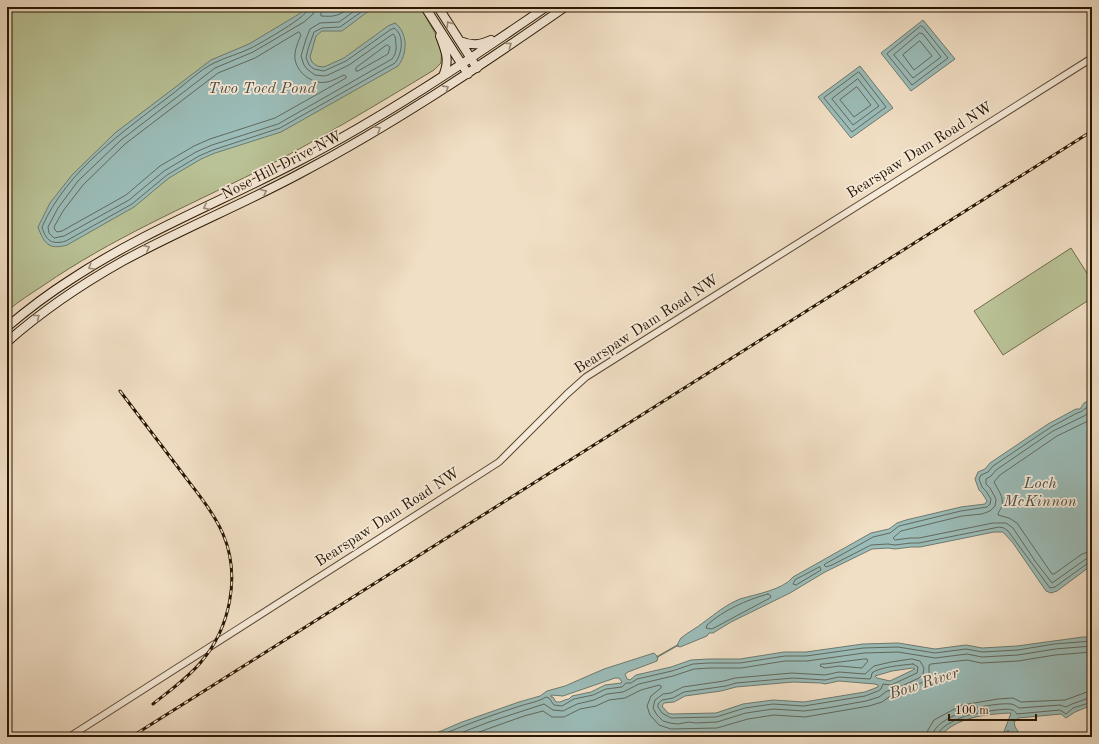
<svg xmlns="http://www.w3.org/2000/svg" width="1099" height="744" font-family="'Old Standard TT',serif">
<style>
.green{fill:#b9c296;stroke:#706c4c}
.water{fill:#9bbcb8;stroke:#6d7a6f;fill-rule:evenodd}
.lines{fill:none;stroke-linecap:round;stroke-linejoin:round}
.shore{stroke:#62695d;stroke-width:1}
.stream{stroke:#6d7a6f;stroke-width:1.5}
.street-casing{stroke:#5a4833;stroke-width:8}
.secondary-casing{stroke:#281602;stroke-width:10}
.street{stroke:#f6ead9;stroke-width:6}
.secondary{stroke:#f6ead9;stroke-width:8}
.rail-casing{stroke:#281602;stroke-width:3}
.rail{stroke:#f6ead9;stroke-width:1.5;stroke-dasharray:4.5;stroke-linecap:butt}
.oneway{stroke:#998b78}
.labels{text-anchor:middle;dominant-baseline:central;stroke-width:3.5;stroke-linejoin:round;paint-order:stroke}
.street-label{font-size:15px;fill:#281602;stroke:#f6ead9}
.water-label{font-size:16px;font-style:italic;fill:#505042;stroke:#f6ead9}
</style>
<rect width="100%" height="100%" fill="#f1dfc5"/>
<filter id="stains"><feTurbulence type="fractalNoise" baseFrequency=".005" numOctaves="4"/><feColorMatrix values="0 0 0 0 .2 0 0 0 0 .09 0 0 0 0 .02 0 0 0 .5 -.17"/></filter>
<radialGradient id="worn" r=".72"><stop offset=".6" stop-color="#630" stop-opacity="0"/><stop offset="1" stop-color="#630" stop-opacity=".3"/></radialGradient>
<path class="green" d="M7,7H420L442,45L441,63L434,70C376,105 318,140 258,171C185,207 111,239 44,285C32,293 19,301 7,311Z
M1071,248L1092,281V298L1003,355L974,311Z"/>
<path class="water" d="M308,7H374L342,31H322L316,36L310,57L312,62L317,66L324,67L344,58L388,26L395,23C408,33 408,53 398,66L281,132L215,153L201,159L169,178L134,207L67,245C49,250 44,244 38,227L50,203L72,175L115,133L211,60L249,44L299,14Z
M923,20L955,59L911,91L881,53Z
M860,66L893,108L851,138L818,97Z
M1092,399V565L1057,591L1051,593L1046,591L1013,543L1003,532H994L920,547H911L895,549L888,548L872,549L825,572L790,593L731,622L713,633H709L707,636L680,647L677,646C678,643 679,641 681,638C688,632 697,628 704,622C715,614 727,604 740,599C756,594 783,590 793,577L871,533L889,529L897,523L906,520L961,507L985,504L987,501L982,493L979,490L975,479L978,472L985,469L990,463L1048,424L1076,409H1080L1084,403Z
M1083,637H1092V705L1075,712L1066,718L1061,714L1018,718L1016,721H1014L1015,727L1018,731L1014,734V736H1011L1008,730L1005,737H1002L1011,713C987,714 955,717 940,737H427L462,722L519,702L540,696L547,691L565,686L604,669L654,653L658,657L657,661L628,672L625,674L627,679L630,680L636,675L671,667L691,660L709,659H740L784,652H806L863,644L898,643L935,649L966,645L982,648L1017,646ZM913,668L915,669L890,681L877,678L875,676L892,671ZM615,678H619L622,682L621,683L605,685L591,692L572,696L569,699C564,699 562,703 556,702L553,697H551V695L563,696ZM839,681L875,684L878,685V687L865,692L804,702L773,700L743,704L716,713L672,714L668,713L662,706L664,703L674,702L685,696L721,691L736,687L793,682L821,683L825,684Z"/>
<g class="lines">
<path class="shore" d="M310,7C309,16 261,43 251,48C239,54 226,57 214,63C201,69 183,86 171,95C123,132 67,170 42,227C46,241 52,245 66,241L132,204L167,175L199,156L213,150L280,128L395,63C402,54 405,35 394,28L390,30L346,61L324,71L314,69L309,65L306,58L308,49L314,32L322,28L340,27L368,7
M315,7L313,14L304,22L253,52L215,68L121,140L78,181L58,208L48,227L49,233L54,238L64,236L129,200L164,171L196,152L212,145L278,124L392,59C398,52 396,44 395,36L393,34L349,65L328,75L324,76L315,75L307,69L304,65L301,56L306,39L310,29L320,23L339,22L360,7
M321,7V16C335,17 339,16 350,7
M921,26L923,27L948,58L912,85L887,54Z
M299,32L301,35C298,42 294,51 295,59C297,73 313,85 327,82C333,81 339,77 344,75L346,76V78L275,118L210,139L194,146L160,166L126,195L62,231L57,232L55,230L54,227L63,211L83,185L125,144L218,73L255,58Z
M920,33L923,34L941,57L913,78L894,55Z
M920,41L932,56L914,70L903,55Z
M387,45L390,47L388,54L358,71H356V68Z
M859,72L886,107L852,132L824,98Z
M858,79L879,106L853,125L832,99Z
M857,87L871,105L854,117L840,100Z
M1092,404C1086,407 1083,412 1077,413L1051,427L993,466L988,472L981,475L979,479L982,487L986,491L991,499L990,504L987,507L961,511L899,526L890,533L873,537L825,564L824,565L826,567L832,565L871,545L888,544L895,545L911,543H919L999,527L1004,528L1008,531L1050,588L1055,587L1088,563L1092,562
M1092,410L1084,416L1053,431L996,470L991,476L986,479V484L990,488L996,499L995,506L990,511L982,514L962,516L901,531L893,538L895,540L910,538H919L993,523H1006L1013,528L1035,561L1052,583L1086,559L1092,557
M1092,417L1086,422L1057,436L1000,475L994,482C998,490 1004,497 1002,506C1001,509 998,512 998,515L1009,518L1017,523L1052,574H1054L1082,554L1092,551
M820,567L821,570L796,585L793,584L795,580Z
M768,594L771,596L770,598L712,629L706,628L707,625C724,610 746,600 768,594Z
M864,659H867L868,661L862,668L839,666L825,668L820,666L821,664H824Z
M912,659L920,661L924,668L923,674L919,678L893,690L887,691L879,697L866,701L827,708L804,711L773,709L746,713L717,722L696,723L689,722L678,724L670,723L663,721L657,715L653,708L655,700L663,694L671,693L683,687L724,681L735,678L792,673L825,675L839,672L865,674L874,666L891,662Z
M913,664L918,667L917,673L891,685L883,684L881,689L878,691L865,696L804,706L773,704L745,708L716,717L671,718L662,713L658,707V704L662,700L673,698L684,692L726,686L736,683L793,678L825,680L839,677L870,679L871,678L872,673C879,667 903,665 913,664Z
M437,737C464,725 492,715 520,706C529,703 538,702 546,697L549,698L554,705L562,706L574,699L593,695L606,689L622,687L626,683H631L637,679L672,671L693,664L709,663H740L785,656H806L863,648L898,647L935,653L966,649L982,652L1018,650L1054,644L1092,641
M450,737L489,722L544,704L553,710L563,711L577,704L594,700L607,694L623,692L639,684L673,676L694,669L710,668H741L785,661H807L864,653L898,652L935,658L967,654L982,657L1018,655L1055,649L1092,646
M465,737L524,716L543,711L552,717H564L580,709L596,706L609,700L625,698L641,690L659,685L661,686V688L651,696L647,706L650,715L659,725L671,729L717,728L748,719L774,715L805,717L869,706L882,702L889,697L896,695L923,682L929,675V665L931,664L967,660L981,663L1018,661L1055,655L1092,652
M926,737L928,730L934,720L962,705L998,699L1013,698L1021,702L1065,700L1087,692L1092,691
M932,737C934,714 993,702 1011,704C1014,704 1017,707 1019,708L1060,705L1066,707L1072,704L1092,697
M937,737C938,727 955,720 963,717C969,714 1007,707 1012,710C1014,710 1015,712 1017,714L1060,710L1066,714L1073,708L1092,702"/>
<path class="stream" d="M657,657L678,645"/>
<g class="street-casing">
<path id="street" d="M69,737L499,462L567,394L586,377L1092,58"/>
</g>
<g class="secondary-casing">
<path id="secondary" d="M425,7L468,74
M438,7L477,68
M440,36C446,52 450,60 443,76
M460,41C472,46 480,45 491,40
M7,327C27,310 48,294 70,280C141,233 222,201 297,162C384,117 466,62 546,7
M7,342C42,311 82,284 123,261C180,230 241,205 299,174C392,125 479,67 565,7"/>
</g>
<use href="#street" class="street"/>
<use href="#secondary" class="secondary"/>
<g class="rail-casing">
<path id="rail" d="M120,391C139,416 158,441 177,466C193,488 212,509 223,534C241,576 230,628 201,662C188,678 169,691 153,704
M131,737L1092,131"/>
</g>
<use href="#rail" class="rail"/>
</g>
<defs><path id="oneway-chevron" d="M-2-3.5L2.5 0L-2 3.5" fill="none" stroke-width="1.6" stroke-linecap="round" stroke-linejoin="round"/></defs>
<g class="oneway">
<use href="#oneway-chevron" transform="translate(449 24) rotate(-123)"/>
<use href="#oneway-chevron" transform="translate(509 45) rotate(-34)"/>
<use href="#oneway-chevron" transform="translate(446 88) rotate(-32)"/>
<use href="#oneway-chevron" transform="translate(378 129) rotate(-31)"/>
<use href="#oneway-chevron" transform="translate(264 192) rotate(-27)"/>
<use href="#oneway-chevron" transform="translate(206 207) rotate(154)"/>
<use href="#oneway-chevron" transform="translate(147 248) rotate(-27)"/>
<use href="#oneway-chevron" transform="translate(91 267) rotate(149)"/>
<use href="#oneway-chevron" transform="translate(37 317) rotate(-38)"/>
</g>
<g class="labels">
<g class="street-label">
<text transform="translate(920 151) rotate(-32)">Bearspaw Dam Road NW</text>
<text transform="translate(282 166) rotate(-27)">Nose Hill Drive NW</text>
<text transform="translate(647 325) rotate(-33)">Bearspaw Dam Road NW</text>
<text transform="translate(388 518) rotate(-33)">Bearspaw Dam Road NW</text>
</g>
<g class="water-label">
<text x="262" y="89">Two Toed Pond</text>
<text x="1040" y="484">Loch<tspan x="1040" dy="18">McKinnon</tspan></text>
<text transform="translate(924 684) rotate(-18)">Bow River</text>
</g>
</g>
<rect width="1099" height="744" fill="none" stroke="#f1dfc5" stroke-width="24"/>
<rect x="8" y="8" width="1083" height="728" fill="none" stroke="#281602" stroke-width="2"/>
<rect x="12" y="12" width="1075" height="720" fill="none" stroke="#281602"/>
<path d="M949 714v6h87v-6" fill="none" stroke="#281602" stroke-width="2"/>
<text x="955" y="714" font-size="12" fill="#281602" stroke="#f6ead9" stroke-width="3" paint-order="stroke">100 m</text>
<rect width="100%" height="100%" filter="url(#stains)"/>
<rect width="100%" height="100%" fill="url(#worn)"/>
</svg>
